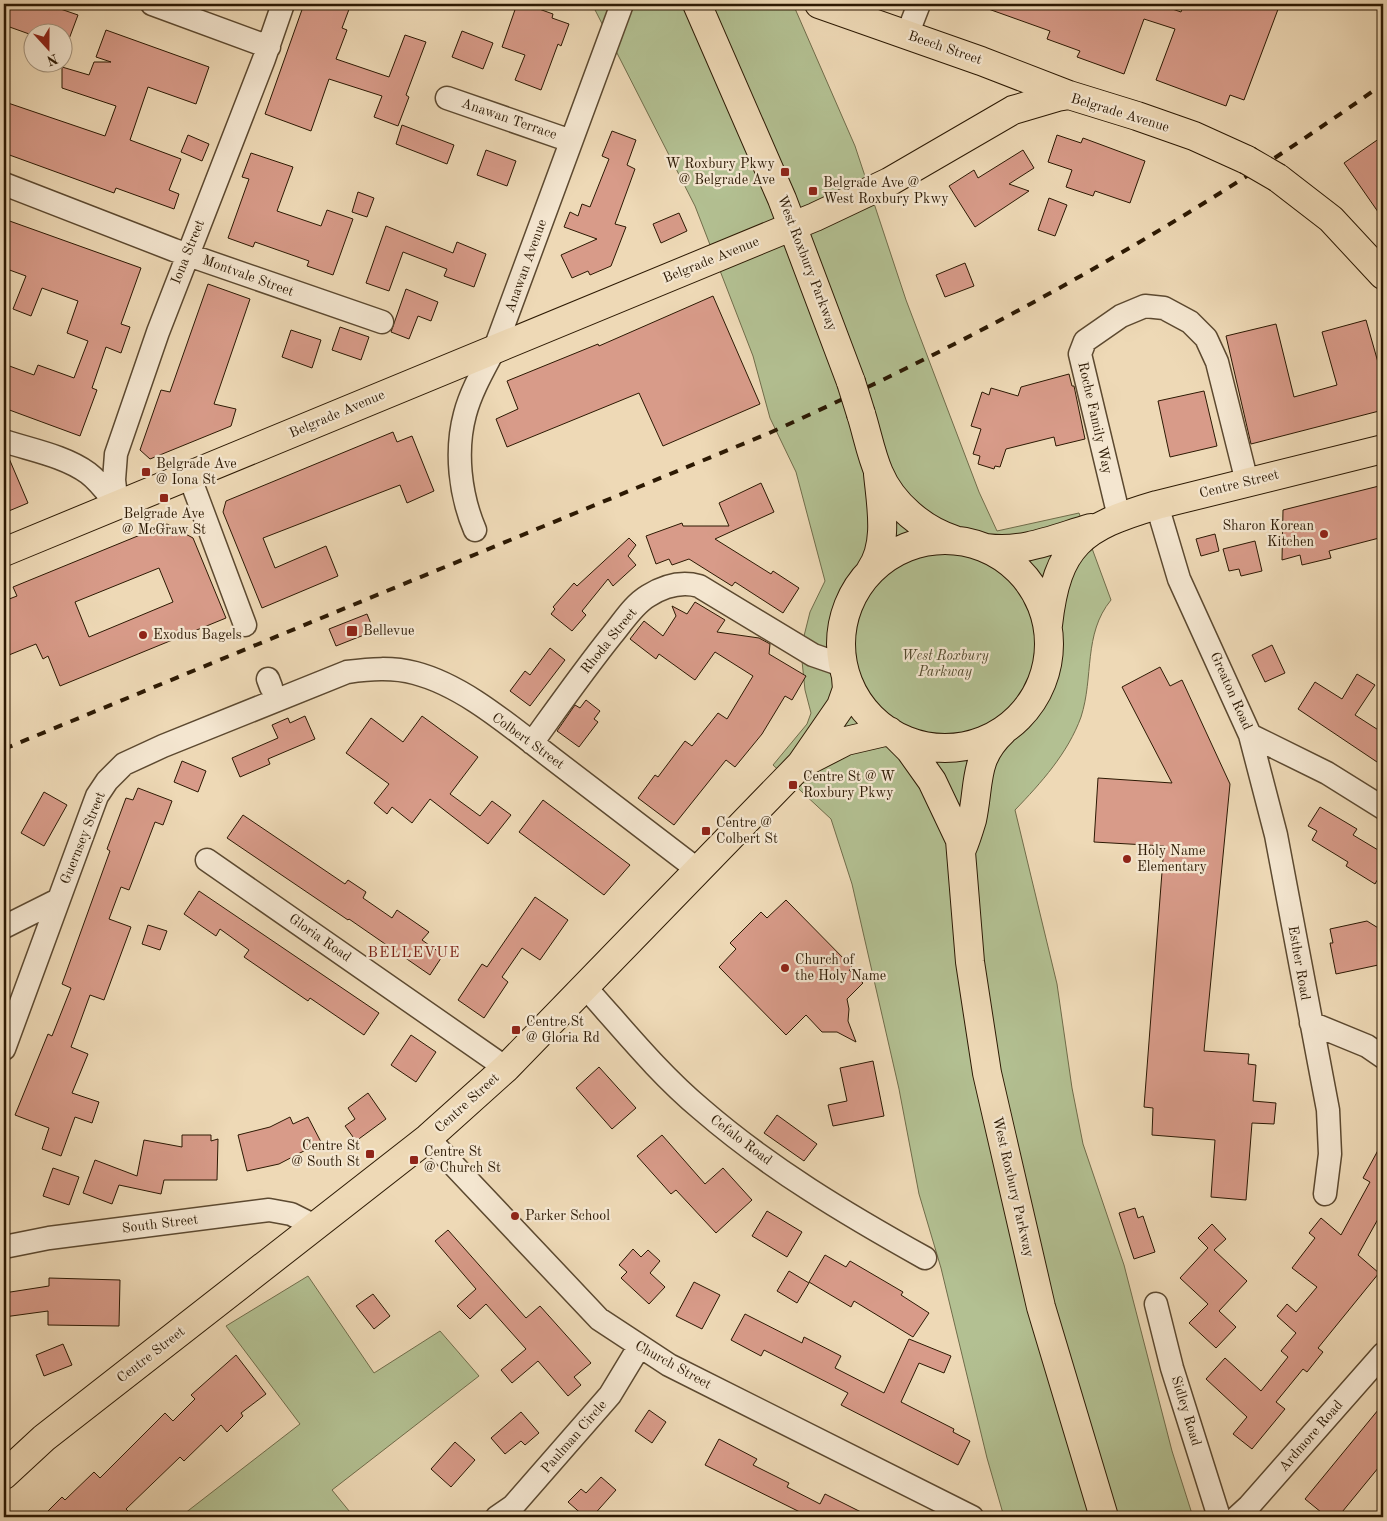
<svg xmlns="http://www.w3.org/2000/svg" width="1387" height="1521" font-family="'Old Standard TT',serif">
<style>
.green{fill:#b3c092;stroke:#706c4a}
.building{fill:#d89b89;stroke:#2c1903;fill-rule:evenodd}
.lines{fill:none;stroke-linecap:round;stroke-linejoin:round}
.minor-casing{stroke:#5c4930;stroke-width:25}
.major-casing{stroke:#2c1903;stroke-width:30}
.minor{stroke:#f4e6d0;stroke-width:22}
.major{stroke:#eed9b6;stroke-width:28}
.rail{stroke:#2c1903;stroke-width:4;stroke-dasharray:9 9;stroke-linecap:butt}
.major-bridge-casing{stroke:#2c1903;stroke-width:30;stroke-linecap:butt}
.major-bridge{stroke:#eed9b6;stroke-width:28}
.poi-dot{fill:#8f2418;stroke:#f4e6d0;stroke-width:2}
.labels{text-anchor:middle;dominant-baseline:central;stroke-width:4.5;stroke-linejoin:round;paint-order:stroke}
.street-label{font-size:14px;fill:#2c1903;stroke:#f4e6d0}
.poi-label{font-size:14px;fill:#2c1903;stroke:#f4e6d0;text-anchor:start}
.park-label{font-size:14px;font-style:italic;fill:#544b2e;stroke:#f4e6d0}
.neighbourhood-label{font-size:15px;letter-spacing:1px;fill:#7a1f14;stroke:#f4e6d0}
</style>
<rect width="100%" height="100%" fill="#eed9b6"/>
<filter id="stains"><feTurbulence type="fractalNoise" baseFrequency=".004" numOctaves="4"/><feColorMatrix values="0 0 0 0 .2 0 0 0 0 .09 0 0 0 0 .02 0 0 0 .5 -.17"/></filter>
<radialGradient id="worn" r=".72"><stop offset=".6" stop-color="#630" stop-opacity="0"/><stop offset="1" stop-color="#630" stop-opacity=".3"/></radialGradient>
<path class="green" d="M592,4H793L855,146L906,300L979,492L997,531L1079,513L1111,600C1083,634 1094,677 1081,717C1068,753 1041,783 1015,810L1057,984L1072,1088L1083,1144L1124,1265L1172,1451L1193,1517H1004L987,1458L941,1268L919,1194L899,1089L852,884L831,819L773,765L807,724L811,713L805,690L802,661L803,640L810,612L825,581L796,472L770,418L753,356L695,206Z
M308,1276L374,1373L440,1331L479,1376L332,1490L354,1517H180L300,1424L226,1326Z"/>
<path class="building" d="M4,4H46L78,15L66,47L62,45V32H32V35L4,25Z
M304,4H351L342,28L347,30L336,59L389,77L405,35L426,42L406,95L409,97L398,126L374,117L382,96L329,79L311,131L265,114Z
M517,4H525L553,14L552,18L569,24L561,46L558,44L541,90L515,80L525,55L502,47Z
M980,4H1158L1181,12L1184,4H1280L1244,100L1230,95L1226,106L1156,80L1175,29L1144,19L1124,74L1077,57L1080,51L1047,39L1050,31L980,6Z
M106,30L209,67L196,104L148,87L130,140L181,159L169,190L179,194L174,209L116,188L114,193L4,153V116L8,103L105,136L116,106L62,88V67L89,75L94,62H111L96,57Z
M462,31L493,43L483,69L452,57Z
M402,125L454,145L447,164L396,144Z
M612,131L636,140L627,165L635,169L615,224L626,227L611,266L590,275L588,271L572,278L561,255L597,239L564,227L570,212L578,216L582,204L590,207L609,159L602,156Z
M188,135L209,144L202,161L181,152Z
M1057,135L1081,143L1083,138L1145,161L1130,203L1095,191L1093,196L1066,187L1072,170L1048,162Z
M1383,136V219L1344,163Z
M486,150L516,161L507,186L477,175Z
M1023,150L1034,168L1009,184L1029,191L975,227L949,186L974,170L978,178Z
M251,153L293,167L277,211L321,226L327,210L353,219L333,275L307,266L309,261L255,242L253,247L228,238L249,179L242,177Z
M358,192L374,198L367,217L352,212Z
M1049,198L1067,205L1055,236L1038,230Z
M679,213L687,231L661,243L653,224Z
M4,219L141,268L121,324L130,327L121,353L106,347L92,388L97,390L80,436L4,408V364L34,375L38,365L74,378L88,341L67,333L78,301L42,288L31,316L13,309L26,276L4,268Z
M386,226L453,253L457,242L486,254L474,287L444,276L447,269L403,252L389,291L366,283Z
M965,263L974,286L945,297L936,275Z
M208,284L250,299L214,404L236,409L231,426L150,459L140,450L161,390L170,392Z
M406,289L438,302L431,321L418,316L409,339L391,332Z
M713,296L760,404L663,446L639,393L507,447L496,419L518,409L507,381L598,344L599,346Z
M1366,320L1383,380V410L1251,444L1226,336L1276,324L1294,397L1337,385L1322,332Z
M340,327L369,337L361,360L332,350Z
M291,330L321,340L312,368L282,357Z
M1069,374L1072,386H1074L1085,439L1056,446L1054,437L1006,449L1000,467L995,466L994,469L978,464L980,456L973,454L981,429L971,426L982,392L989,395L991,388L1018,396L1021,387Z
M1204,391L1217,446L1170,457L1158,401Z
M393,432L397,442L412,436L434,491L407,503L400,485L263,538L275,568L326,546L338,576L262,608L223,512L226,501Z
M4,455L8,456L28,503L4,513Z
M761,483L774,512L715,539L771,574L773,571L799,588L783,613L735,582L732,586L689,559L672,565L669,559L656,564L646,536L682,523L683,526H729L719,503Z
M1383,485V537L1329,551L1331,558L1302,565L1300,555L1282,560L1283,510Z
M167,524L193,538L226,618L60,686L48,656L43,659L36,644L4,657V601L17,596L13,587ZM159,568L173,602L89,637L75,602Z
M1215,534L1219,551L1201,556L1196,539Z
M629,538L636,545L628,556L636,565L613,586L608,579L582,611L586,615L572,631L551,614L555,609L553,607L574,583L577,586Z
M1255,541L1262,571L1241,576L1239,569L1229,571L1223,549Z
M695,602L725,620L717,632L759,638L770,644L769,654L806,676L792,700L785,696L762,734L735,767L726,760L674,825L638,798L655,775L658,777L685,741L692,746L718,713L727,719L753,676L715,652L695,680L659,654L656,659L630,639L644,621L663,636L676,616L672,606L687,614Z
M367,614L374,631L336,646L329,629Z
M1272,645L1285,673L1265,682L1252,655Z
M550,648L565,660L530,706L510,691L525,671L530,675Z
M1160,667L1170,686L1182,680L1230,784L1204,1051L1249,1054L1248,1064L1256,1065L1253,1101L1276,1103L1274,1124L1252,1123L1246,1200L1211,1197L1215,1140L1152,1135L1153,1108L1144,1107L1164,846L1094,842L1098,778L1172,783L1122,687Z
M1357,674L1375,685L1355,715L1383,733V766L1298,709L1315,682L1342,699Z
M586,700L600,711L594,719L598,722L579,747L557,731L575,705L580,708Z
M305,716L315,739L268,759L270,764L240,777L232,758L278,738L272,725L288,718L290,723Z
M422,716L478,757L450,794L480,816L492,801L511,815L488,844L430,799L412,823L392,807L387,814L374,803L389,784L346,753L371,718L403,742Z
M182,761L206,771L198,792L174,782Z
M138,788L172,801L163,825L155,822L129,890L121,887L109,919L131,927L104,1000L90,995L71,1047L88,1054L72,1093L99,1102L92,1123L75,1117L61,1156L42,1149L49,1128L15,1115L48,1034L52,1036L71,988L62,984L110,851L107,849L126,798L133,800Z
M44,792L67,805L44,846L21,833Z
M543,800L630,865L604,895L519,832Z
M1320,807L1357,829L1353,835L1383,853V870L1375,884L1346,866L1348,862L1312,840L1317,831L1308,826Z
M243,815L345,884L348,880L366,892L363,898L392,918L397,910L429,932L422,940L443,955L430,975L349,919L348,920L227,838Z
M199,891L379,1013L364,1035L310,998L308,1001L244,957L249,950L220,929L216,936L184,914Z
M535,897L568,920L540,960L522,948L502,977L508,982L484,1018L458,1000L482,964L487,967Z
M786,900L852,967L849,970L863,983L847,999L849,1009L848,1021L856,1042L837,1032H822L806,1015L786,1035L719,967L736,949L730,943L761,912L767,918Z
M1367,921L1383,931V964L1336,974L1330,943H1333L1330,929Z
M148,925L167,931L160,950L142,944Z
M411,1035L436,1052L416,1082L391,1065Z
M873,1061L884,1116L833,1126L828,1105L847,1101L840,1068Z
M599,1067L636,1108L612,1129L576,1088Z
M368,1093L386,1119L356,1141L345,1126L355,1119L348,1108Z
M777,1115L817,1144L804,1161L764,1133Z
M290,1117L293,1124L308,1117L321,1142L279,1164L247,1171L238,1135L270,1127Z
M182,1135H211V1141L218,1139L217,1180H164L161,1194L119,1185L112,1204L83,1193L95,1160L137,1176L144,1140L182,1147Z
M662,1135L705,1184L723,1168L752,1200L716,1233L676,1190L671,1194L637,1156Z
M1383,1141V1210L1358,1255L1379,1273L1318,1348L1323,1352L1307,1372L1303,1369L1276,1402L1285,1409L1252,1449L1233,1434L1247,1417L1206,1379L1225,1358L1261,1391L1288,1357L1281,1351L1296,1333L1277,1316L1287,1304L1296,1312L1317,1287L1292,1268L1315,1238L1309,1233L1321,1218L1341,1235L1370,1182L1363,1178Z
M53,1168L79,1177L69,1205L43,1196Z
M1135,1208L1138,1218L1143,1216L1155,1252L1134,1259L1119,1213Z
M767,1211L802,1232L787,1257L752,1236Z
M1212,1224L1226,1239L1214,1250L1247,1281L1219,1311L1236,1327L1216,1348L1189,1323L1208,1304L1180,1278L1208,1248L1198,1238Z
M448,1230L526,1318L540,1306L591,1363L574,1377L581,1385L568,1396L538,1361L512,1383L501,1370L526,1349L486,1304L470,1319L457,1306L476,1289L435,1241Z
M633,1249L641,1257L648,1250L660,1261L650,1273L665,1287L649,1304L621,1278L627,1272L619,1265Z
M825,1255L846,1267L850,1261L903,1292L901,1295L929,1313L913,1337L854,1301L851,1307L809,1282Z
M789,1271L809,1283L797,1303L777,1291Z
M49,1278L120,1280L119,1326L48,1325V1311L4,1317V1293L49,1286Z
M694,1282L720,1295L702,1329L676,1316Z
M373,1294L390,1316L374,1329L356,1306Z
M745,1314L802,1343L804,1337L841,1356L835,1368L884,1393L909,1339L951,1356L944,1373L919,1363L901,1402L954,1429L953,1432L970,1441L958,1465L841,1405L848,1393L764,1350L761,1356L731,1340Z
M63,1344L72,1365L44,1376L36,1355Z
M236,1355L266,1394L241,1413L243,1416L227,1432L221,1425L184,1461L180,1457L126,1509L134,1517H42L62,1497L65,1500L94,1472L100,1478L165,1413L173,1421L195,1399L191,1395Z
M1383,1404V1462L1338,1517H1327L1305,1499Z
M649,1410L666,1422L652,1443L635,1431Z
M521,1412L539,1433L525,1445L521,1441L505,1454L491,1438Z
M719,1439L757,1459L753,1465L789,1483L787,1487L820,1504L825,1494L871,1517H810L705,1465Z
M455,1442L475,1460L451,1487L431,1469Z
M601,1477L616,1490L592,1517H585L568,1502L581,1489L586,1493Z"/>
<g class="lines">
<g class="minor-casing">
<path id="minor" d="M152,4L269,47
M907,35L919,4
M447,98L571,141
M4,184L174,250L382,322
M4,441C31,450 65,456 88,473C100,482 108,494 117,505
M189,475L245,625
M117,505L114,480L116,454L158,332L264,59L283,4
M1157,505L1179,579L1250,735L1327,773L1383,808
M1119,517L1080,354L1085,341L1121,316L1145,306L1164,308L1190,322L1206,338L1217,362L1247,482
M475,530C460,495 455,451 465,414C471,391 484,369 495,348L622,4
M268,679L271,687
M1250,735L1276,835L1328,1110L1330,1154L1325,1194
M532,743C558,707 584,670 612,635C623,622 633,605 648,596C664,586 681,581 699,586L813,655L842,665
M207,860L506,1068
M4,927L58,900
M586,988C623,1029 658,1073 701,1109C769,1168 846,1214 925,1258
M1311,1023L1367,1046L1383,1057
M4,1049L87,823L97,796L107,781L124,764L163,746L347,672C370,669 392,667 415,673C465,686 512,728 553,759C601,796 650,833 698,870
M428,1138L599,1319L669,1365L972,1517
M4,1247L49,1238L269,1210L291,1214L315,1226
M1156,1304L1172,1368L1219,1517
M497,1517L513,1506L610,1395L639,1347
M1237,1517L1249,1506L1383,1354"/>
</g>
<g class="major-casing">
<path id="major" d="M697,4L782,199L851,382
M819,4L981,61L1069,95
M1278,178L1331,219L1383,275
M861,414C867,433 871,455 879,473C892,504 923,530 955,540
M841 644a104 104 0 1 1 208 0a104 104 0 1 1-208 0Z
M987,548C1024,553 1056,538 1091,528
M4,552L815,217L889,182L1013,110L1057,97L1069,95L1137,116L1194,136L1247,160
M870,571C889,545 881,505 878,474
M1048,625C1057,544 1082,527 1157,505L1383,449
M896,736L910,750L932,781L960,840L970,962L987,1073L1041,1307L1104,1517
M807,761L846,741L889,731
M962,849C966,840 969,830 972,820C980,783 973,759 1003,731
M4,1475L44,1438L428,1138L506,1068L801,764L841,706L847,689L846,677"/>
</g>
<use href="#minor" class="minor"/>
<use href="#major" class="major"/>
<path class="rail" d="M4,749L767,434C987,335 1186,224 1383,84"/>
<g class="major-bridge-casing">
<path id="major-bridge" d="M1247,160L1278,178
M851,382L861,414"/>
</g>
<use href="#major-bridge" class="major-bridge"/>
</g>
<g class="poi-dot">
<rect x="780" y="167" width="10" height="10" rx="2.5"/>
<rect x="808" y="186" width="10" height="10" rx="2.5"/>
<rect x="141" y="467" width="10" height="10" rx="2.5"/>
<rect x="159" y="493" width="10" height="10" rx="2.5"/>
<circle cx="1324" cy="534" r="5"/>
<rect x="346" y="625" width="12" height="12" rx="2.5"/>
<circle cx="143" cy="635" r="5"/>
<rect x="788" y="780" width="10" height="10" rx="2.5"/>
<rect x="701" y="826" width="10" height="10" rx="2.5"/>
<circle cx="1127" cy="859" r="5"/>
<circle cx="785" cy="968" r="5"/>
<rect x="511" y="1025" width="10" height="10" rx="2.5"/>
<rect x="365" y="1149" width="10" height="10" rx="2.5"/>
<rect x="409" y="1155" width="10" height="10" rx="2.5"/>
<circle cx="515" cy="1216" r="5"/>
</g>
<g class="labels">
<g class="street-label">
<text transform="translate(945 48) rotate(19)">Beech Street</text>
<text transform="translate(1120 113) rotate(17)">Belgrade Avenue</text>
<text transform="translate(509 119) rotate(19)">Anawan Terrace</text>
<text transform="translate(188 252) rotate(-68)">Iona Street</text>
<text transform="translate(711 260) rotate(-22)">Belgrade Avenue</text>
<text transform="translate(807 263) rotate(69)">West Roxbury Parkway</text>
<text transform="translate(526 266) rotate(-70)">Anawan Avenue</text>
<text transform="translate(248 276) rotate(20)">Montvale Street</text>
<text transform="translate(337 414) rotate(-23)">Belgrade Avenue</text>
<text transform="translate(1095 418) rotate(77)">Roche Family Way</text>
<text transform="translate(1239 484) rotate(-14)">Centre Street</text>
<text transform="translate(609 641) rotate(-51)">Rhoda Street</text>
<text transform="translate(1231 691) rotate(66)">Greaton Road</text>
<text transform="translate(528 741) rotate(36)">Colbert Street</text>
<text transform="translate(83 838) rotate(-68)">Guernsey Street</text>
<text transform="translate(320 938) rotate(35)">Gloria Road</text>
<text transform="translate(1299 963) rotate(80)">Esther Road</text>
<text transform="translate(467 1103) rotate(-42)">Centre Street</text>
<text transform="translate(741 1140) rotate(37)">Cefalo Road</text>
<text transform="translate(1013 1187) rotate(77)">West Roxbury Parkway</text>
<text transform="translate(160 1224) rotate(-7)">South Street</text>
<text transform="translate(151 1355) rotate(-38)">Centre Street</text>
<text transform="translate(673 1365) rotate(29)">Church Street</text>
<text transform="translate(1186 1411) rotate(73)">Sidley Road</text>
<text transform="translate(1311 1436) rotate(-49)">Ardmore Road</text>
<text transform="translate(574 1437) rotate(-49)">Paulman Circle</text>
</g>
<g class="poi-label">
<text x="775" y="164" text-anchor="end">W Roxbury Pkwy<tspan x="775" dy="16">@ Belgrade Ave</tspan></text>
<text x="823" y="183">Belgrade Ave @<tspan x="823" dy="16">West Roxbury Pkwy</tspan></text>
<text x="156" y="464">Belgrade Ave<tspan x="156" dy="16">@ Iona St</tspan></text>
<text x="164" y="514" text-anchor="middle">Belgrade Ave<tspan x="164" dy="16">@ McGraw St</tspan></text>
<text x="1314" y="526" text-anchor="end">Sharon Korean<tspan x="1314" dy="16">Kitchen</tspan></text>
<text x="363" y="631">Bellevue</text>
<text x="153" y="635">Exodus Bagels</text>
<text x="803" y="777">Centre St @ W<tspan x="803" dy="16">Roxbury Pkwy</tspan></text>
<text x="716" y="823">Centre @<tspan x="716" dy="16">Colbert St</tspan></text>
<text x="1137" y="851">Holy Name<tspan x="1137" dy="16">Elementary</tspan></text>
<text x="795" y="960">Church of<tspan x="795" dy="16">the Holy Name</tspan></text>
<text x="526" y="1022">Centre St<tspan x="526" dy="16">@ Gloria Rd</tspan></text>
<text x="360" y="1146" text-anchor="end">Centre St<tspan x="360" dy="16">@ South St</tspan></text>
<text x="424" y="1152">Centre St<tspan x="424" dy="16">@ Church St</tspan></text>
<text x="525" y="1216">Parker School</text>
</g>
<g class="park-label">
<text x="945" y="656">West Roxbury<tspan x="945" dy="16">Parkway</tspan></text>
</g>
<g class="neighbourhood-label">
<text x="414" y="953">BELLEVUE</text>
</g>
</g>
<rect width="1387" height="1521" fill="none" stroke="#eed9b6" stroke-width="20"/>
<rect x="5" y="5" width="1377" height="1511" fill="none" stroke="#2c1903" stroke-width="2.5"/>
<rect x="10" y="10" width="1367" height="1501" fill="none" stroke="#2c1903"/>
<g transform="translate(48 48) rotate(159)"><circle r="24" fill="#f4e6d0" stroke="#a4947e"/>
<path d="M0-4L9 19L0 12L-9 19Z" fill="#8f2418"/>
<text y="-8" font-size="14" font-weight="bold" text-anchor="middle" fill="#2c1903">N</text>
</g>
<rect width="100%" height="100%" filter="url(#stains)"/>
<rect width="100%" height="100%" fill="url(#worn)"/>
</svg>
